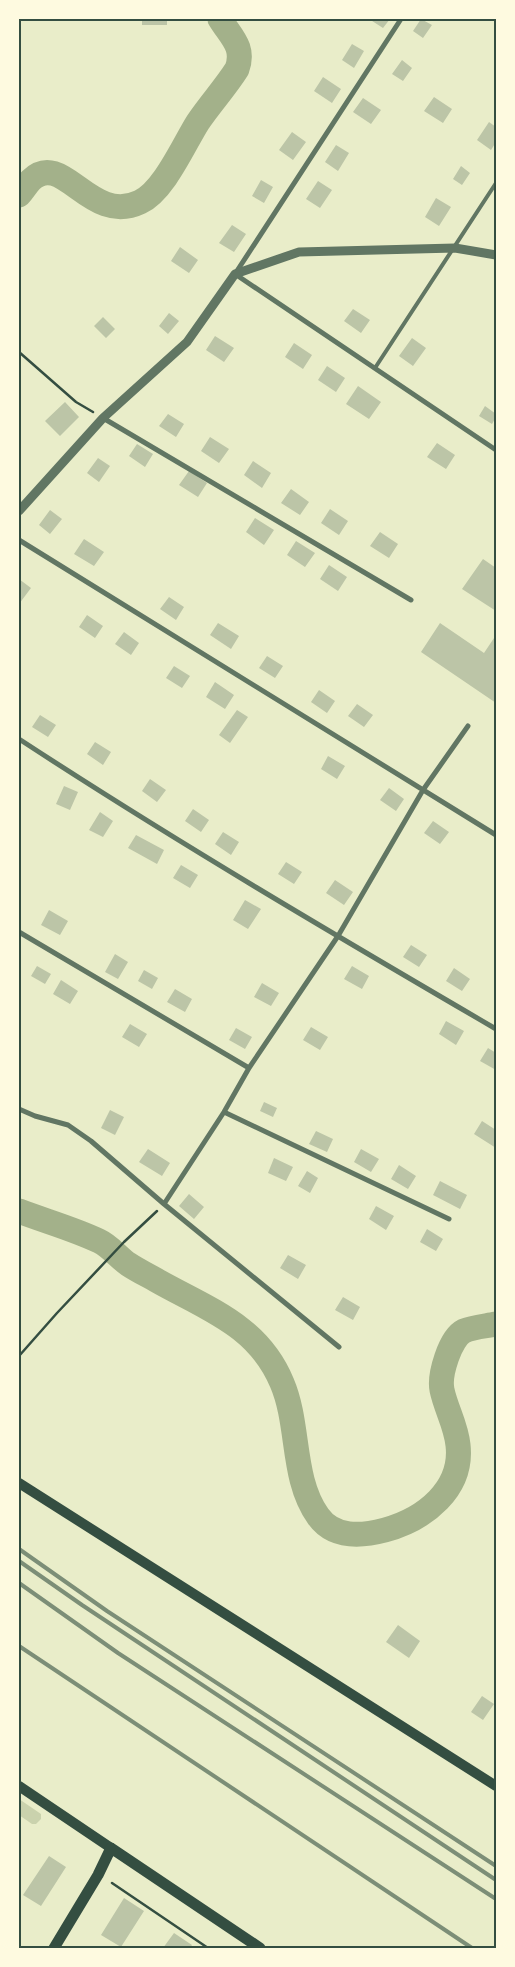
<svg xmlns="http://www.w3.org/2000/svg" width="515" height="1967" font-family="Ubuntu,sans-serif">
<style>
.green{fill:#cad2ad}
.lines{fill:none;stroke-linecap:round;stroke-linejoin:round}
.river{stroke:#a3b18a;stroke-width:25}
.building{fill:#bcc5a7}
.path{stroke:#344e41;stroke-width:2.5}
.service{stroke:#617663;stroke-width:4}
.minor{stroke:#617663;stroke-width:5}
.tertiary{stroke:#617663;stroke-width:9}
.secondary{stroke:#344e41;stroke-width:10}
.primary{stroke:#344e41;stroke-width:11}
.rail{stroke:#7c8e77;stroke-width:4}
.neatline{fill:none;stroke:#344e41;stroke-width:2}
</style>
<rect width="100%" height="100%" fill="#e9edc9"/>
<path class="green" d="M19,1799L41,1814V1819L36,1824H32L19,1815Z"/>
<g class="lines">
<path class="river" d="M19,195C23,191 26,185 31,180C63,149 90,226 140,202C164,191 184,144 198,122C210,104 225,88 237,69C245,47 231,37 220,19
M19,1211C45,1221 74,1229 99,1241C110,1246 118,1257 128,1264C137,1270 147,1275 156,1280C207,1309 258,1325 282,1383C300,1425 291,1478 318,1516C334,1539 362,1536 385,1530C425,1519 463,1489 458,1445C456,1425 446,1409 442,1390C439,1375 450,1338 464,1331C473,1327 487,1326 496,1324"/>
</g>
<path class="building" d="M142,19H167V25H142Z
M369,19H390L383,28Z
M421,19L432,25L423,38L413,31Z
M352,44L364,51L354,68L342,60Z
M402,60L412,68L403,81L392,74Z
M323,77L341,89L332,103L314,91Z
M434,97L452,109L443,123L424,111Z
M363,98L381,110L371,124L353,112Z
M489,122L496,127V142L491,150L477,140Z
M292,132L306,142L293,160L279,150Z
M336,145L349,153L338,171L325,162Z
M461,166L470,173L462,185L453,179Z
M261,180L273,187L264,203L252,196Z
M318,181L332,190L320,208L306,199Z
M436,198L451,207L439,226L425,217Z
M232,225L246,234L234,252L219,243Z
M180,247L198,260L189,273L171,261Z
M353,309L370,320L361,333L344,321Z
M169,313L179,321L168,334L159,326Z
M103,317L115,329L106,338L94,326Z
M215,336L234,348L224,362L206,350Z
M412,338L426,348L413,366L399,356Z
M294,343L312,355L303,369L285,357Z
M327,366L345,378L336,392L318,380Z
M358,386L381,402L369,419L346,404Z
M65,402L79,417L60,436L45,421Z
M485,406L496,414V417L492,424L479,416Z
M168,414L184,424L176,437L159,426Z
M210,437L229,449L219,463L201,451Z
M437,443L455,455L446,469L427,457Z
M137,444L153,454L145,467L129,456Z
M98,458L110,466L99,482L87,473Z
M253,461L271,473L262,488L244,475Z
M189,471L207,483L198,497L179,485Z
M291,489L309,502L300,515L281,503Z
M330,509L348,521L339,535L321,523Z
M50,510L62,519L50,534L39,525Z
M255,518L274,530L264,545L246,532Z
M380,532L398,544L389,558L370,546Z
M84,539L104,552L94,566L74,554Z
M296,541L315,553L305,567L287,555Z
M483,559L496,568V611L462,589Z
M329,565L347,577L338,591L320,579Z
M19,579L31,588L19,604Z
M169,597L184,607L176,620L160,609Z
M87,615L103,626L95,638L79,627Z
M218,623L239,636L231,649L210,635Z
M440,623L484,653L496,635V703L421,652Z
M124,632L139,643L131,655L115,644Z
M267,656L283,666L275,678L259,668Z
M174,666L190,676L182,688L166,678Z
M215,682L234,695L225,709L206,697Z
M319,690L335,701L327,713L311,702Z
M357,704L373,715L364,727L348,716Z
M237,710L248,717L230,743L219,735Z
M40,715L56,725L48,737L32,727Z
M95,742L111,752L103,765L87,754Z
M328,756L345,766L337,779L321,769Z
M150,779L166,790L157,802L142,791Z
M64,786L78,792L70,810L56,804Z
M389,788L404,799L396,811L380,800Z
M193,809L209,820L201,832L185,821Z
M100,812L113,821L103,837L89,830Z
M433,821L449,832L440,844L424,833Z
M223,832L239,842L231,855L215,844Z
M136,835L164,850L157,864L128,848Z
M286,862L302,872L294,884L278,874Z
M181,865L198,875L190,888L173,878Z
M335,880L353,892L344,905L326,893Z
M245,900L261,909L248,929L233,920Z
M49,910L68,921L60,935L41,925Z
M411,945L427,955L419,967L403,957Z
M115,954L128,962L118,979L105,972Z
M37,966L51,974L45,984L31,976Z
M352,966L369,976L362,989L344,979Z
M454,968L470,979L462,991L446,981Z
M144,970L158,978L152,989L138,981Z
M61,980L78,991L70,1004L53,994Z
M262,983L279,993L271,1006L254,997Z
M175,989L192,999L185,1012L167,1002Z
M446,1021L464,1031L456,1045L439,1034Z
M130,1024L147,1034L139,1047L122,1037Z
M311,1027L328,1037L320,1050L303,1040Z
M236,1028L252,1037L245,1049L229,1040Z
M488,1048L496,1053V1070L480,1061Z
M264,1102L277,1108L273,1117L260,1111Z
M110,1110L124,1117L115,1135L101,1128Z
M482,1121L496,1130V1148L474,1134Z
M316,1131L333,1139L327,1152L309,1144Z
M148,1149L170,1163L162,1176L139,1162Z
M361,1149L379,1159L371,1172L354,1162Z
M274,1158L293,1167L286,1181L268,1173Z
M399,1165L416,1176L408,1189L391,1179Z
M307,1171L318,1178L310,1193L298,1186Z
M440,1181L467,1195L460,1209L433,1195Z
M189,1194L204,1207L194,1219L179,1206Z
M376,1206L394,1216L386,1230L369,1219Z
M427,1229L443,1239L436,1251L420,1242Z
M288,1255L306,1265L298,1279L280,1268Z
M343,1297L360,1307L353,1320L335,1310Z
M398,1625L420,1641L409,1658L386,1642Z
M482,1696L494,1704L483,1720L471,1712Z
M49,1856L66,1867L41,1906L23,1895Z
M124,1898L144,1911L121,1947L101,1935Z
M174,1933L192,1945L190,1948H163Z"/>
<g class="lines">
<path class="path" d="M19,352L76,402L93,412
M19,1356L57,1313L124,1242L157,1211
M112,1883L208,1948"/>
<path class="service" d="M375,368L496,183"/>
<path class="minor" d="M401,19L235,274L496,450
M103,418L411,600
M19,540L496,835
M19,739C175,841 335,935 496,1029
M19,932L249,1068
M19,1109L35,1116L68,1125L91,1141L164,1204L339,1347
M224,1112L449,1219
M164,1204L224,1112L249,1068L338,936L423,790L468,726"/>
<path class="tertiary" d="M19,511L103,418L187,342L235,274L299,252L455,248L496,255"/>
<path class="secondary" d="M19,1483L496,1786
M19,1786L111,1848"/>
<path class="primary" d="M54,1948L98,1875L111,1848L260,1948"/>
<path class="rail" d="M19,1549L107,1611L496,1866
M19,1561L82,1605L496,1880
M19,1583L118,1653L496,1899
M19,1646L472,1948"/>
</g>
<rect width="515" height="1967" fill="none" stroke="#fefae0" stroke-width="40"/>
<rect x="20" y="20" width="475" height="1927" class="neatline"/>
</svg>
